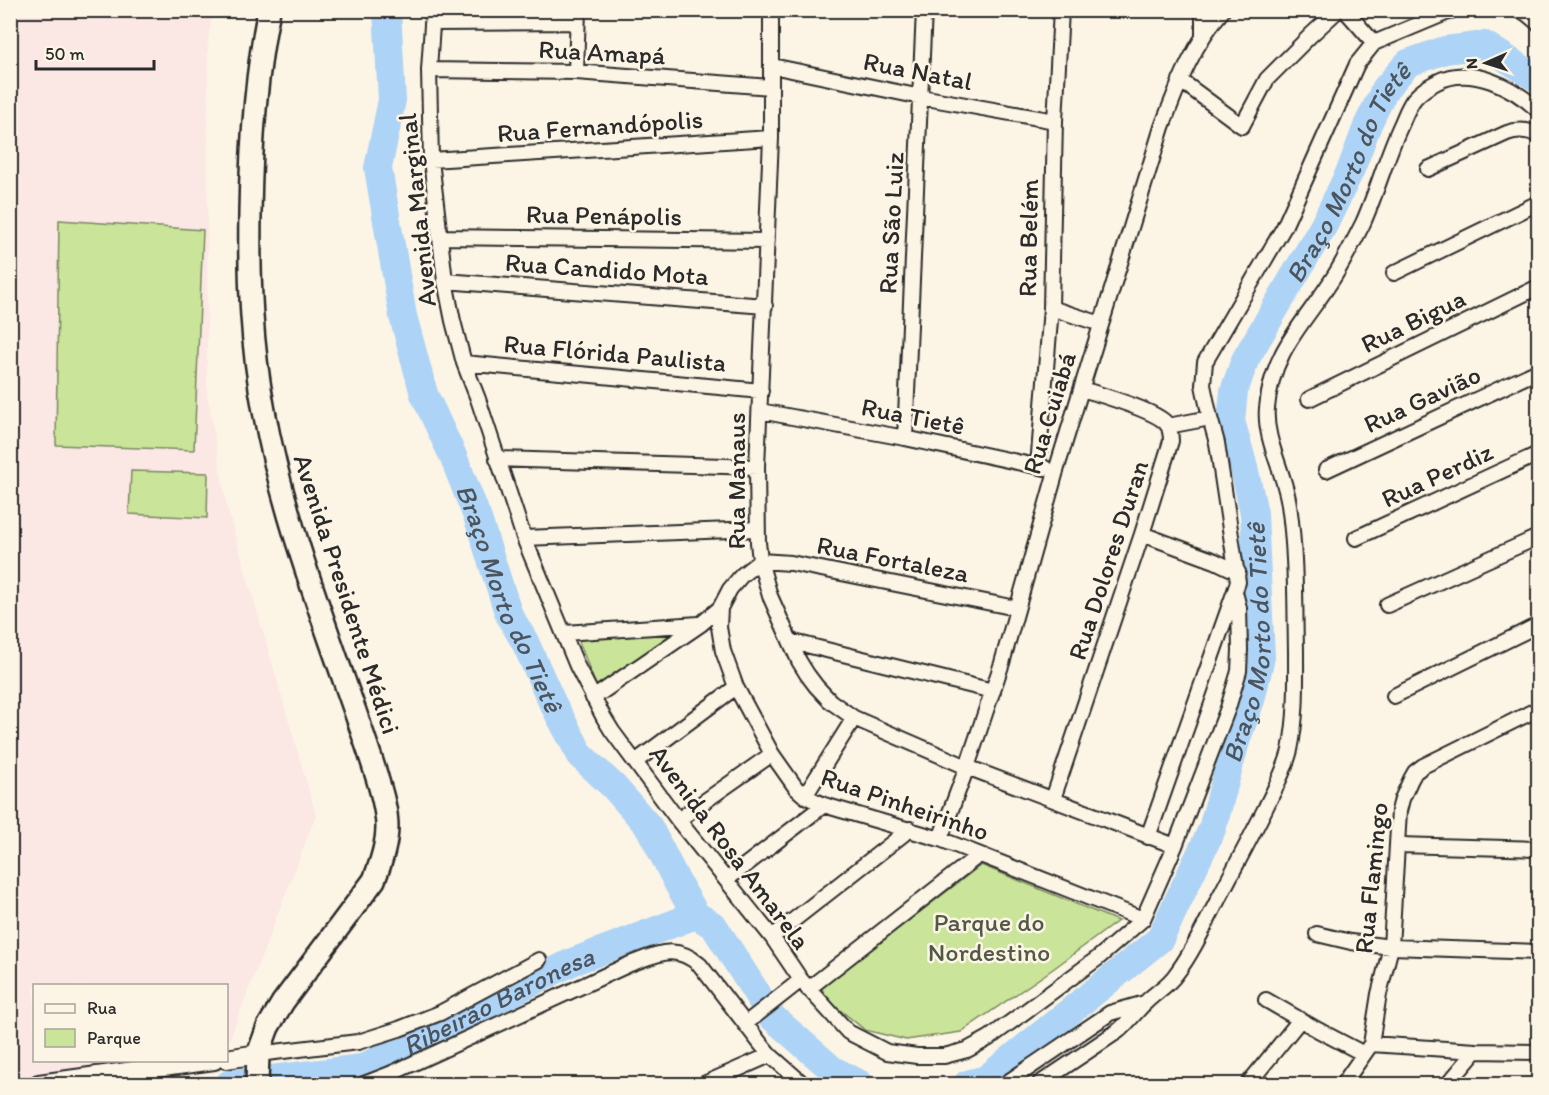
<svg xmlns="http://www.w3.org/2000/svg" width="1549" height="1095" font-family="Itim,sans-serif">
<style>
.built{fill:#fbe7e4}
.green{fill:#cae49a;stroke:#7a8862;stroke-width:1.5}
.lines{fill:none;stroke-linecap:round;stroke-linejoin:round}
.river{stroke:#add3f6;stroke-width:28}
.street-casing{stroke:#2b2b2b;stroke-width:18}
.secondary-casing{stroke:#2b2b2b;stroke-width:22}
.primary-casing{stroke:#2b2b2b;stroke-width:26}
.street{stroke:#fcf5e5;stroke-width:14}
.secondary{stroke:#fcf5e5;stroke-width:18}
.primary{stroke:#fcf5e5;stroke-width:21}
.labels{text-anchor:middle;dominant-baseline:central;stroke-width:5;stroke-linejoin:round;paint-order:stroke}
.street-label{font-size:26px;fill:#2b2b2b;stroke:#fcf5e5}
.park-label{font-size:26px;fill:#535947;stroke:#fcf5e5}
.water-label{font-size:27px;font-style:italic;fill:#4c555e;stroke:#fcf5e5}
</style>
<rect width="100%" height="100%" fill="#fcf5e5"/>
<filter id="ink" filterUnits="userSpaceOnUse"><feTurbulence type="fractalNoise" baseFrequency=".0167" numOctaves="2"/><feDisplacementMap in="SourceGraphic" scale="12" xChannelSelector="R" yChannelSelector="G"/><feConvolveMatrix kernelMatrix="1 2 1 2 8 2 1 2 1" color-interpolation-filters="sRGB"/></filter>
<g filter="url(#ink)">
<path class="built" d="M10,11H213L208,39L207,393L227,507L316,815L227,1046L226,986H34V1060L155,1061L11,1080Z"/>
<path class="green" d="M59,220L203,230L194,450L56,445Z
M131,471L208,473L207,518L129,514Z
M686,630L596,686L578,639Z
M981,865L1118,921L1053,969L961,1032L906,1040L865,1030L829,1001L821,988Z"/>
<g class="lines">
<g class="river">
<path id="s1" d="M387,10L392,100L378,168L403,316L424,394L453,456L478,519L509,615L525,642L552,702L581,756L614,787L649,827L678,884L696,915L714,926L771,1016L833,1070L860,1084"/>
<path id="s2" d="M229,1084L362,1068L572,962L696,915"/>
<path id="s3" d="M967,1084L986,1079L1160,939L1212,829L1237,738L1251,700L1261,657L1254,513L1244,467L1231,421L1234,391L1245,360L1324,225L1351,169L1368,124L1385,89L1408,63L1445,50L1485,45L1538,79"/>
</g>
<g class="street-casing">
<path id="street" d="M433,10L429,70L431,160L445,281L453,321L464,363L478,399L524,538L577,666L604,718L612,731L678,820L772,937L801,980L848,1032L887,1052L917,1056H944L967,1050L989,1038L1098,958L1143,919L1175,846L1228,708L1239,671L1240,650L1239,608L1235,592
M771,10V138L757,467L758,542L760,561L770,596L799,661L807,674L816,686L830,701L854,718L967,767L1175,846
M1345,10L1374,43
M1517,10L1526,13L1538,23
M432,23L577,22
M1203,37V10
M772,66L921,97L1055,121
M429,70L576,72L771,87
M576,72L578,10
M1180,80L1242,126L1267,79L1311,35L1338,10
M431,160L771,138
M1428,169L1507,133C1518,129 1528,130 1538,135
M439,237L767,241
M1394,273L1538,203
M445,281L765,306
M1051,308L1101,324
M464,363L761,391
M1309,399L1538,287
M760,411L905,438L1045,468
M1210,418L1203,385L1205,362L1284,227L1357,64L1374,43L1453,10
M905,438L924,10
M497,459L757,467
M1038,466L1051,308L1055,121L1061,10
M1326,470L1538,371
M1142,534L1215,561L1238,572
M524,538L757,529
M1356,538L1538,454
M1387,605L1538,537
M1016,608L791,563L760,561L742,575L730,589L720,608L719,627L723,651L736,687L772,754L796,788L805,796L824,805L940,839L1143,919
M564,633L699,624
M790,641L993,691
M1394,696L1538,625
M593,698L701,624L720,608
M635,762L736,687
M805,796L854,718
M1053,799L1142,534L1171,441C1171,434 1170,428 1166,423C1154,410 1101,395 1082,389
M678,820L772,754
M1148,837L1238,582L1217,443L1210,418L1168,426
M940,839L967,767L1002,663L1056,471L1162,127C1178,85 1192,46 1223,10
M1398,845L1538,849
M726,880L824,805
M1317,934L1351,942L1391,947L1538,952
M772,937L910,829
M808,989L979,855
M1266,1000L1318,1030L1364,1054
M745,1024L801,980
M1371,1044L1476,1051L1538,1052
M258,1054L358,1042L399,1029L440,1013L539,960
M364,1084L390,1074L630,964C658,954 675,943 700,965L760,1043L770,1055L803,1084
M704,1084L770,1055
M1005,1084L1110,1013L1145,1003
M1039,1084L1118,1031C1129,1022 1136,1011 1146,1002C1156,992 1169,985 1176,974C1194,951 1208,918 1222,892C1236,865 1251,837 1265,809C1274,790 1285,771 1290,750C1297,717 1296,685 1296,651C1295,602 1296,553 1289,505C1285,473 1264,440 1267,408C1272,349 1306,322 1335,275C1345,259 1354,241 1363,223C1377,192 1386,157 1401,125C1405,116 1408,107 1414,99C1420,92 1429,86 1437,82C1471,64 1514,88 1538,110
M1248,1084L1300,1020
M1343,1084L1371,1044L1379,994L1391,947L1399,811L1402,799L1411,779L1415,772L1423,766L1538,709
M1448,1084L1476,1051"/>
</g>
<g class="secondary-casing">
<path id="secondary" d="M226,1059L258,1054
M39,1084L214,1060"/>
</g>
<g class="primary-casing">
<path id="primary" d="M257,1084L258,1054L268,1027L283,1002L374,880C381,863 387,845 387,827C387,809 381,791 376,774C366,742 355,711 344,680C313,591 281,504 264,411C251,344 249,281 250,213C251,145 255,77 269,10"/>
</g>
<use href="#street" class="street"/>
<use href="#secondary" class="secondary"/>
<use href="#primary" class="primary"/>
</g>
</g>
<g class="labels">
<g class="street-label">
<text transform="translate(602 52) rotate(3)">Rua Amapá</text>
<text transform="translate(918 71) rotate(11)">Rua Natal</text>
<text transform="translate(600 126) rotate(-4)">Rua Fernandópolis</text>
<text transform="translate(417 210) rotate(-96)">Avenida Marginal</text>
<text transform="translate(604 215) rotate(1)">Rua Penápolis</text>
<text transform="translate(891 223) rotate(-87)">Rua São Luiz</text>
<text transform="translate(1028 238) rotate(-89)">Rua Belém</text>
<text transform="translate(607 269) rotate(4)">Rua Candido Mota</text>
<text transform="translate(1413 321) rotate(-26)">Rua Bigua</text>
<text transform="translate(615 353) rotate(5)">Rua Flórida Paulista</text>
<text transform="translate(1422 399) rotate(-25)">Rua Gavião</text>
<text transform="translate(1049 413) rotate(-73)">Rua Cuiabá</text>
<text transform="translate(913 416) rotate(11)">Rua Tietê</text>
<text transform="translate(1437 475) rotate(-25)">Rua Perdiz</text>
<text transform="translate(736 481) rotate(-90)">Rua Manaus</text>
<text transform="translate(893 559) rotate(11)">Rua Fortaleza</text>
<text transform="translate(1108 560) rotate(-72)">Rua Dolores Duran</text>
<text transform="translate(347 594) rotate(72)">Avenida Presidente Médici</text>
<text transform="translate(905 804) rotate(19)">Rua Pinheirinho</text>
<text transform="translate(730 847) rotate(53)">Avenida Rosa Amarela</text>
<text transform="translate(1371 878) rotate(-84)">Rua Flamingo</text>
</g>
<g class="park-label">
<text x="989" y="922">Parque do<tspan x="989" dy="30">Nordestino</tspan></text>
</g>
<g class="water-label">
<text stroke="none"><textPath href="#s3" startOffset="1060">Braço Morto do Tietê</textPath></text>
<text stroke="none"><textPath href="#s1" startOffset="612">Braço Morto do Tietê</textPath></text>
<text stroke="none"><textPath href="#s3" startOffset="556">Braço Morto do Tietê</textPath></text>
<text stroke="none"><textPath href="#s2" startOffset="286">Ribeirão Baronesa</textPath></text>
</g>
</g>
<rect width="1549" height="1095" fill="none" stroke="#fcf5e5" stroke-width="36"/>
<rect x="18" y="18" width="1513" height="1059" fill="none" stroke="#2b2b2b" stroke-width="2" filter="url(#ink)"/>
<rect x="33" y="984" width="195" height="78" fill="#fcf5e5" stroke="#a8a49b" stroke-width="1.5"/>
<rect x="45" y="1004" width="30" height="9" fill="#fcf5e5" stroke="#a8a49b" stroke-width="1.5"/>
<text x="87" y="1014" font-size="18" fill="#2b2b2b">Rua</text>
<rect x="45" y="1029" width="30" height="18" fill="#cae49a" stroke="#a8a49b" stroke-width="1.5"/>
<text x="87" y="1044" font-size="18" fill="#2b2b2b">Parque</text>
<g transform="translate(1486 63) rotate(267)" stroke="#fcf5e5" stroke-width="4.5" paint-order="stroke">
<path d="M0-4.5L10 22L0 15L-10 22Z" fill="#2b2b2b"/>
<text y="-9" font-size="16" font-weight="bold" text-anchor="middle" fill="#2b2b2b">N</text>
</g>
<path d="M36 60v9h118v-9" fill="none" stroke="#2b2b2b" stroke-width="3"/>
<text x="45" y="60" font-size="18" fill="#2b2b2b" stroke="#fcf5e5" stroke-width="4.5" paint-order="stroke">50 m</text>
</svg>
